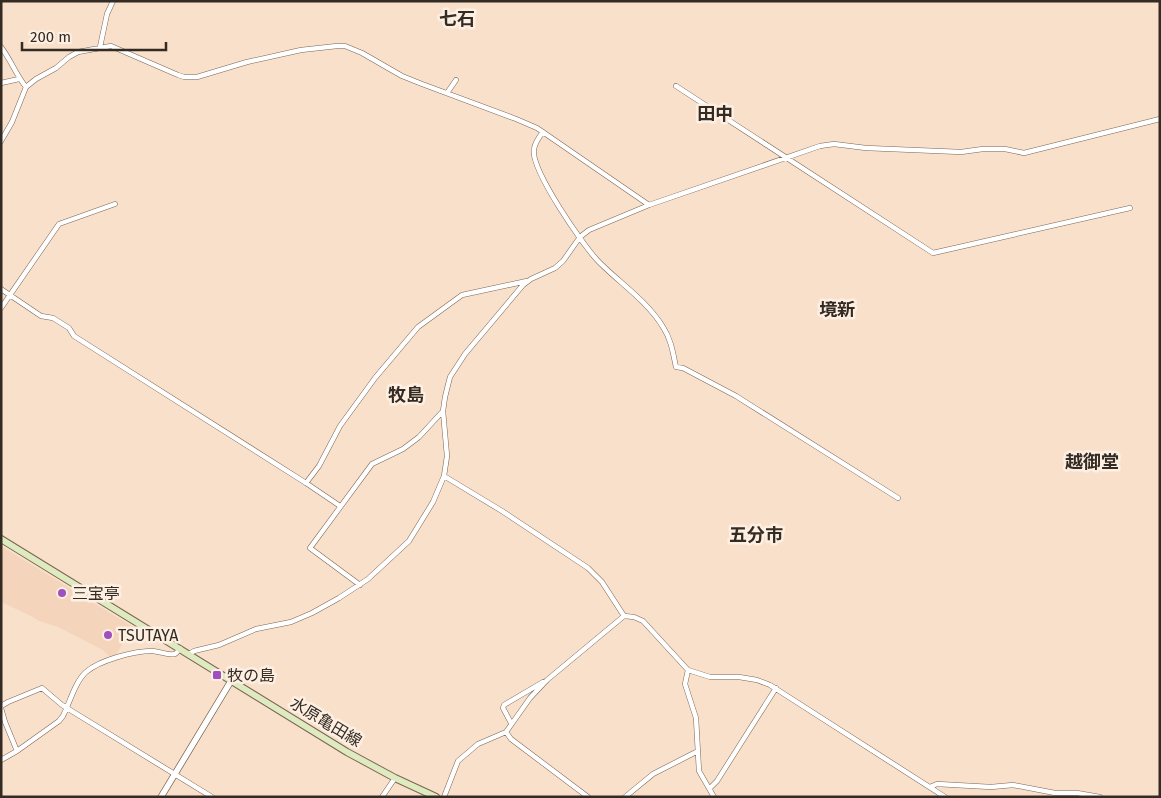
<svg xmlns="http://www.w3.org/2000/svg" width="1161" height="798" font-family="'Fira Sans','Noto Sans JP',sans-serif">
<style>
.built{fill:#f4d5bb}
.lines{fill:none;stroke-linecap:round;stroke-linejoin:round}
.minor-casing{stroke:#7b6553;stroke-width:5.5}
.tertiary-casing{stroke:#7b6553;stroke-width:7}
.secondary-casing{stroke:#7b6553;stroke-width:8}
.minor{stroke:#fff;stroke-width:4.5}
.tertiary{stroke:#fff;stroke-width:5.5}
.secondary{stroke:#deeac0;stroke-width:6}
.poi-dot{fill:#9f4fbf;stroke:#feefe3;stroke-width:2}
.labels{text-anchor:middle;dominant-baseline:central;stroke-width:5;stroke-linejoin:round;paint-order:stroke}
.poi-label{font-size:16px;fill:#342b23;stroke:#feefe3;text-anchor:start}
.street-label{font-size:16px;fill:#342b23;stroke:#feefe3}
.neighbourhood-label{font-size:18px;font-weight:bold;fill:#342b23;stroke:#feefe3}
</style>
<rect width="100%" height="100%" fill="#f9e0cb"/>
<path class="built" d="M1,546L133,627L115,656L110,657L103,650L58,627L39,621L31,616L1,602Z"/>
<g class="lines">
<g class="minor-casing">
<path id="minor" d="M1,47C11,60 16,75 26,87
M100,47L107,14L113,1
M1,83L19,79
M676,86L933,253L1130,208
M447,93L456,80
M543,132C539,137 535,143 534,149C530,169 584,247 599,262C621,284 647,301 663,327C671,339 673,353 676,367L683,368L736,396L898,498
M1,141L12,122L26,87L36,79L56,68L69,57L78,52L111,46L178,75L184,77H197L247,62L301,50L337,46H345L362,53L402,76L422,84L516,119L537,128L649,205
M1,289L41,316L53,318L69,328L74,336L306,483L340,506
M1,308L59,224L115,204
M444,476L502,511L588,568L602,582L624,616
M306,483L319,466L340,426L375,378L418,327L462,295L527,281
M360,585L310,548L372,464L403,449L419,437L443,411
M189,654L194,651L219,645L256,629L291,622L312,613L339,598L368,579L409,541L433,502L444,476L447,456L443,411L445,397L450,377L465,354L523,285L531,279L555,268L563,261L580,237L589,230L649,205L820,146L834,144L866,148L961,152L983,149H1005L1024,153L1160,119
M688,670L685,684L696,718L699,771L714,797
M1,706L8,702L42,688L62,705L212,797
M1,708L5,722L17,751
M511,723L503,708L504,705L543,682
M506,732L511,739L588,797
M1,760L17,751L59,721L63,716C70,702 75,682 86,672C100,660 134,651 152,651C159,651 168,656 175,654C177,653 178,651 180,648
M930,787L937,784L991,787L1013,785L1055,793H1077L1100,797
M710,788L717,781L776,688
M382,797L395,778
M444,797L458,761L478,744L506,732L530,698L547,680L624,616L634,617L643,621L688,670L710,677H739L757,680L770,685L945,797
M625,797L653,774L698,751"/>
</g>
<g class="tertiary-casing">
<path id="tertiary" d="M161,797L231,681"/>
</g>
<g class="secondary-casing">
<path id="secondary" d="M1,539L347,752L395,778L436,797"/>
</g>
<use href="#minor" class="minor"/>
<use href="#tertiary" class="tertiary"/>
<use href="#secondary" class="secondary"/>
</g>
<g class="poi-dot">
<circle cx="62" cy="593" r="5"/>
<circle cx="108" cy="635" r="5"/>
<rect x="212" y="670" width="10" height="10" rx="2.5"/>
</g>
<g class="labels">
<g class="poi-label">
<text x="72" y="593">三宝亭</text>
<text x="118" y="635">TSUTAYA</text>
<text x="227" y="675">牧の島</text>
</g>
<g class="street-label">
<text transform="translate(326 722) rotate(31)">水原亀田線</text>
</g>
<g class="neighbourhood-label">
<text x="457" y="19">七石</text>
<text x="715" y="114">田中</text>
<text x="837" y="310">境新</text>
<text x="406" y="395">牧島</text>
<text x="1092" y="462">越御堂</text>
<text x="756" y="535">五分市</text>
</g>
</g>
<rect width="1161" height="798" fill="none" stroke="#342b23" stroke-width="5"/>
<path d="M22 42v8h144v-8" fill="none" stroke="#342b23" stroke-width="2.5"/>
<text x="30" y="42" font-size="15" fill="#342b23" stroke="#feefe3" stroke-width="4" paint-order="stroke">200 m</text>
</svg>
